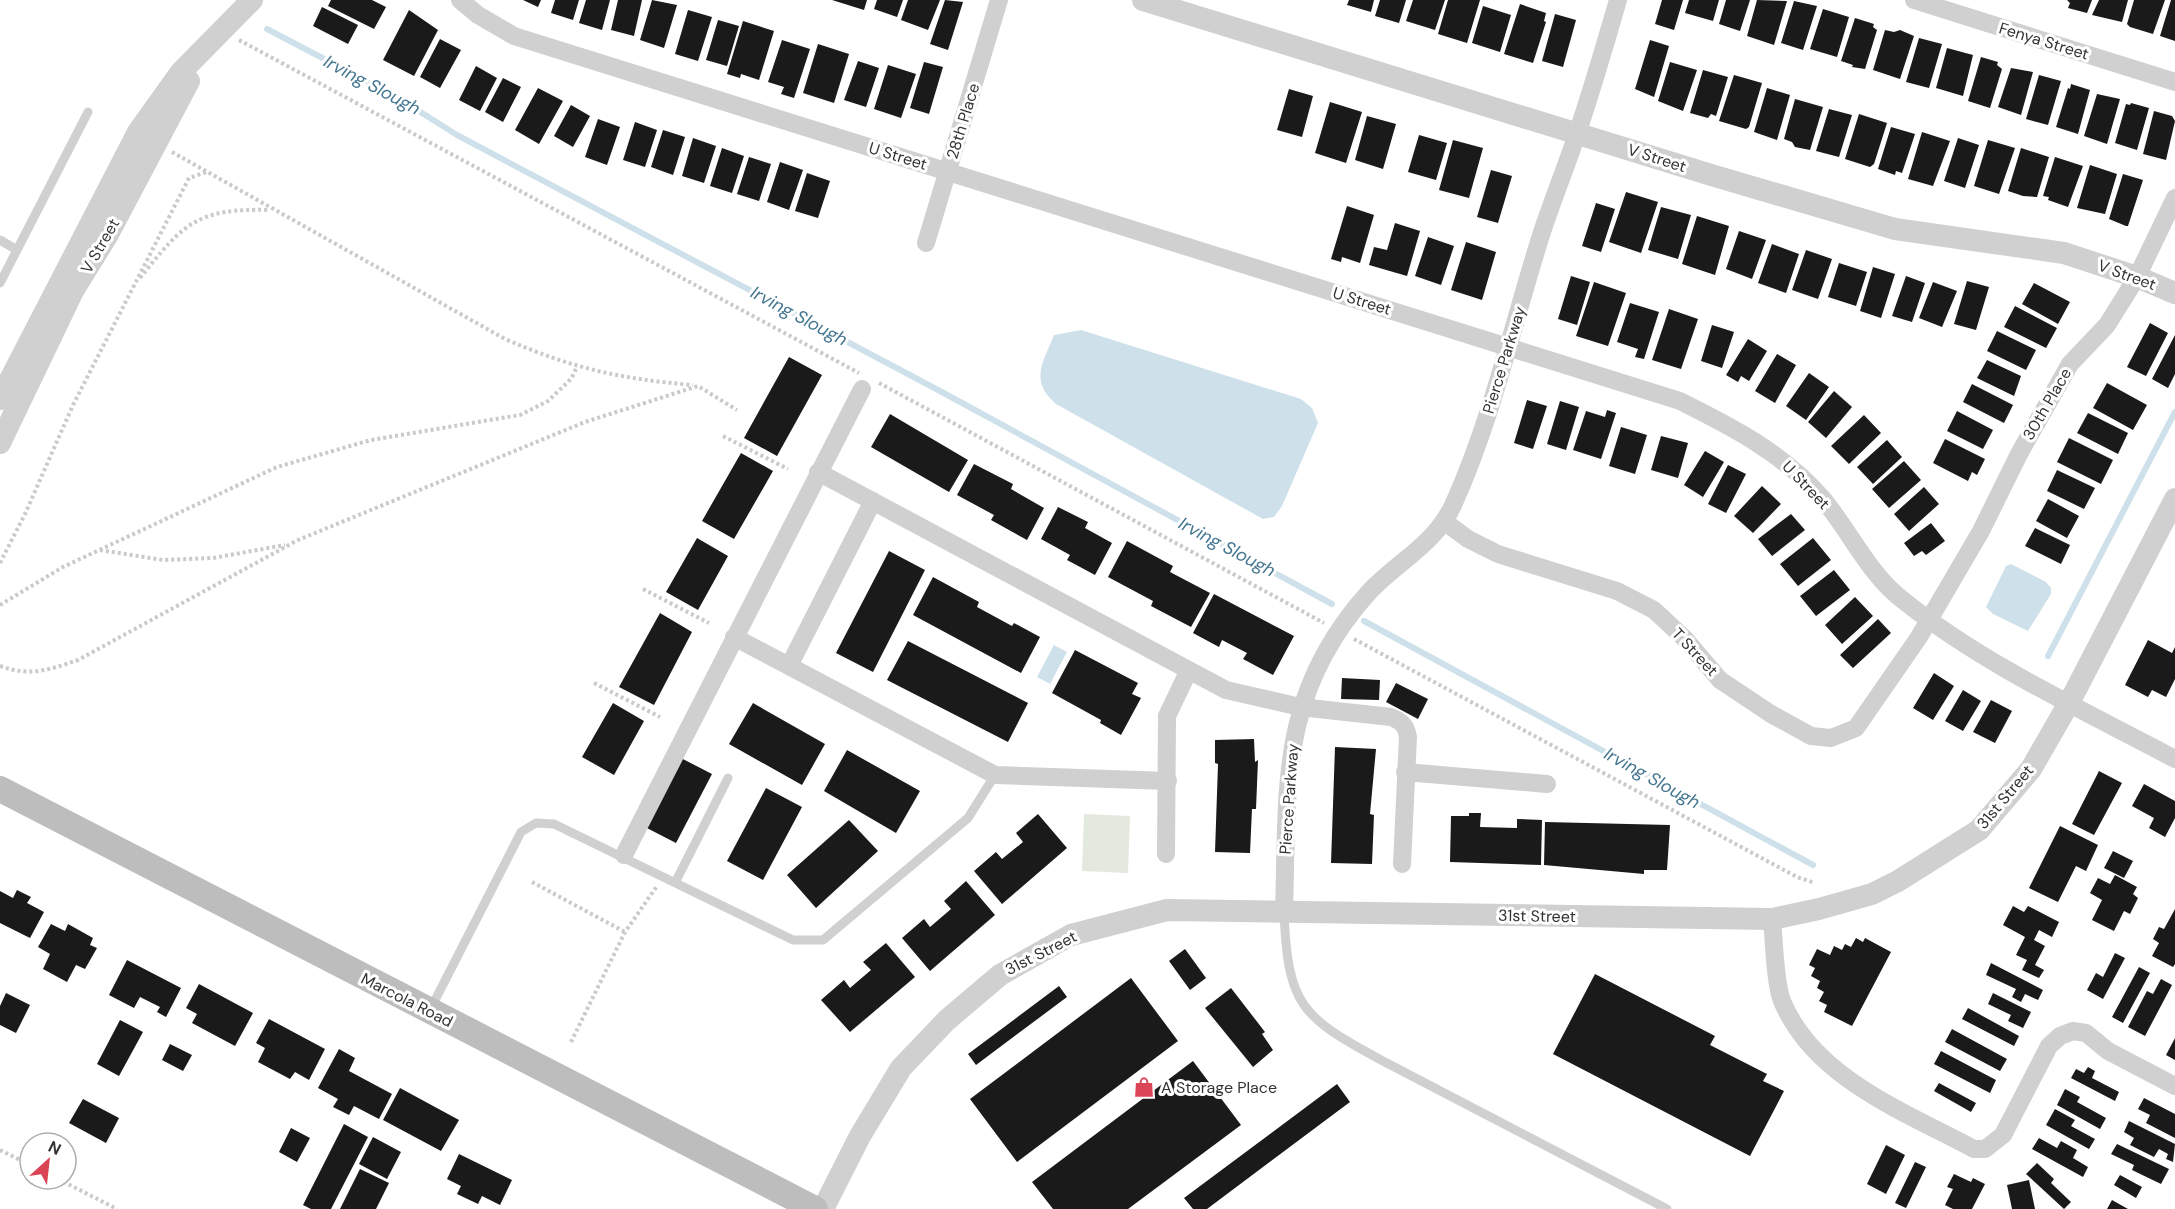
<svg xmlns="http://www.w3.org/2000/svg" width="2175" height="1209" font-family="'DM Sans',sans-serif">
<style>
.green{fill:#e3e9dd}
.water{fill:#cee1ea}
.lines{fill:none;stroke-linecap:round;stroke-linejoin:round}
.stream{stroke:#cee1ea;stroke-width:6}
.building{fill:#1a1a1a}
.path{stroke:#cacaca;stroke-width:4;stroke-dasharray:3 3;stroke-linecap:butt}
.service{stroke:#d0d0d0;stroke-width:9}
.minor{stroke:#d0d0d0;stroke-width:18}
.tertiary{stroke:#d0d0d0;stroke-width:22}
.secondary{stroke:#bdbdbd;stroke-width:26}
.labels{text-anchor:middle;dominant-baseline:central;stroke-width:6;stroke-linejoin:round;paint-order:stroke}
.street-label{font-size:16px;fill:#333;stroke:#fff}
.poi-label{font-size:16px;fill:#333;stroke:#fff;text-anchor:start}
.water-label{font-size:18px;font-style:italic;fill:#457791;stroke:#fff}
</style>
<rect width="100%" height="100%" fill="#fff"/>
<path class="green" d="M1084,814L1130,816L1128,873L1082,871Z"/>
<path class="water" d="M1081,330L1301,399L1312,408L1318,423L1282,506L1274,517L1263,519L1056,404C1029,381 1043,362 1054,335Z
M2011,564L2046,582L2051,588V594L2028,631L1993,614L1986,607L2006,566Z
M1054,645L1067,652L1050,684L1037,677Z"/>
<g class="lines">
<path class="stream" d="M267,29L395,96L457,135L940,391L1332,604
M1364,621L1813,865
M2048,656L2175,412"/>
</g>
<path class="building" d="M331,0H372L386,7L374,29L328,6Z
M523,0H541L538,7Z
M555,0H579L573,20L551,13Z
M586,0H610L602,30L579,23Z
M618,0H642L634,36L611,30Z
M652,0L677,5L664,48L640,40Z
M832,0H867L864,10Z
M877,0H903L897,17L874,9Z
M908,0H940L928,30L901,20Z
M945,0L963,2L948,50L930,44Z
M1349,0H1374L1371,12L1347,5Z
M1380,0H1406L1399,23L1375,16Z
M1413,0H1445L1435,30L1406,21Z
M1448,0H1480L1467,43L1438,34Z
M1662,0H1683L1674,30L1655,24Z
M1689,0H1719L1713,21L1685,13Z
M1726,0H1750L1740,31L1719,24Z
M1757,0L1787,1L1774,45L1747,36Z
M2067,0H2092L2087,13L2068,8L2070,3Z
M2099,0H2128L2122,22L2092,15Z
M2134,0H2165L2153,34L2130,27L2127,24Z
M2171,0H2175V41L2160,36Z
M1794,1L1817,6L1803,50L1781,43Z
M1520,4L1546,13L1544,21L1546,22L1533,63L1504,54Z
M1483,6L1511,15L1500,52L1472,43Z
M322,7L358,25L348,44L313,26Z
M1823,9L1849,17L1837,57L1810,49Z
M409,10L438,30L414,76L383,60Z
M688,10L712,17L698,61L675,54Z
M1555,14L1576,20L1563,67L1542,61Z
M1855,18L1874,24L1873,27L1877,30L1865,69L1852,67L1853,65L1841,61Z
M718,20L739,26L727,66L706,60Z
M743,21L774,31L759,80L741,74L740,78L727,74Z
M1885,30L1894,32L1900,30L1914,36L1900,79L1873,70Z
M1919,38L1942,44L1929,88L1906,82Z
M440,39L461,50L440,88L420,77Z
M782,40L810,49L794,98L781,94L784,87L768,82Z
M1650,40L1669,46L1654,97L1635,89Z
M818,44L849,54L834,103L803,93Z
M1947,48L1973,55L1963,96L1936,88Z
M1981,57L1998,62L1997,65L2002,69L1990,108L1968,101Z
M858,61L879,68L866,107L844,100Z
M924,62L943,67L929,114L910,108Z
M1670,62L1697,70L1683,111L1658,101Z
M888,65L916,74L901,118L874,109Z
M476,66L497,78L480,111L459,100Z
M2011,68L2033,72L2021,115L1998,107Z
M1703,70L1728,77L1716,116L1711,114L1708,118L1690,113Z
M1734,75L1762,83L1749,127L1746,129L1719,121Z
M2039,75L2061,81L2048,125L2026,119Z
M503,78L521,87L503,122L485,112Z
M2071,84L2090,90L2078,134L2056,127L2068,88L2070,89Z
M538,88L563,101L539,144L515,130Z
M1767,88L1790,95L1777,140L1754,132Z
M1289,89L1313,96L1302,137L1277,130Z
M2097,94L2120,99L2107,144L2084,136Z
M1795,99L1823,107L1810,150L1795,147L1792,142L1784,139Z
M1330,102L1362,112L1346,163L1315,153Z
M2131,103L2149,108L2137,150L2115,143L2126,104L2130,105Z
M571,105L590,116L573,147L554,136Z
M1829,109L1852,115L1839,157L1816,151Z
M2154,111L2172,116L2175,121L2166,160L2143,154Z
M1859,114L1887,123L1874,164L1870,167L1845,159Z
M1367,116L1396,124L1383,169L1355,160Z
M598,119L620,127L607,165L585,157Z
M635,122L657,130L645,167L623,160Z
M1891,127L1915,134L1902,173L1896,171L1895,175L1878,169Z
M663,130L685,137L673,175L651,167Z
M1922,132L1950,141L1933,186L1908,179Z
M1419,135L1447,143L1436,180L1408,172Z
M693,138L716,146L704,183L682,176Z
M1958,138L1979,145L1965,188L1944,181Z
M1453,140L1483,148L1469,198L1439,190Z
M1988,140L2015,148L1999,194L1974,186Z
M722,148L744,156L732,193L710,186Z
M2021,148L2049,157L2037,197L2023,196L2008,191Z
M749,157L771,164L759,201L737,194Z
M2055,157L2083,166L2068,207L2048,200L2049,197L2043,196Z
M780,162L803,170L789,210L767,202Z
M2090,165L2117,174L2105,214L2077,208Z
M1491,170L1512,176L1498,223L1477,217Z
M807,173L830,181L818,218L795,211Z
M2123,174L2143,180L2128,226H2126L2109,219Z
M1626,192L1658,202L1641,253L1609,242Z
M1596,203L1615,209L1601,252L1582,246Z
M1347,206L1374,215L1360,263L1342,257L1341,262L1331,259Z
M1661,207L1691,215L1678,259L1648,250Z
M1697,216L1729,226L1715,275L1682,264Z
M1395,223L1420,231L1407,276L1369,265L1374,247L1387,250Z
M1739,231L1766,240L1752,279L1726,269Z
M1428,237L1454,246L1441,285L1415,276Z
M1466,242L1496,252L1482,300L1451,290Z
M1772,244L1799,254L1786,293L1758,283Z
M1806,250L1832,259L1818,299L1792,290Z
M1839,263L1867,272L1856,306L1828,297Z
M1873,267L1895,274L1881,318L1860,311Z
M1571,276L1590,282L1577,325L1558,319Z
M1906,276L1925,283L1912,322L1892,316Z
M1967,281L1989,287L1976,330L1954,324Z
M1594,282L1626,293L1608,346L1576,336Z
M1933,282L1957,291L1942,327L1919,318Z
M2034,283L2070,302L2058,324L2022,304Z
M1630,303L1659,312L1644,359L1635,357L1638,349L1617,342Z
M2015,306L2057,328L2046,348L2004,327Z
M1669,309L1698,319L1681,369L1652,360Z
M2150,323L2168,333L2146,376L2127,367Z
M1712,325L1734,332L1722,368L1701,361Z
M1997,331L2036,350L2026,370L1987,351Z
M2175,335V374L2168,388L2152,379Z
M1748,339L1767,351L1749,381L1741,376L1738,382L1726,375Z
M1777,354L1796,365L1775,403L1755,391Z
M789,357L822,375L777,456L744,438Z
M1987,360L2021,376L2014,396L1977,378Z
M1809,373L1829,387L1806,420L1786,406Z
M2107,383L2147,405L2133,430L2093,408Z
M1972,384L2013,405L2004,423L1963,402Z
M1834,391L1852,407L1826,438L1808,422Z
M1527,400L1547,406L1533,449L1514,443Z
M1560,401L1579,407L1566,450L1547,444Z
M1607,410L1616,413L1601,459L1573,450L1586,411L1605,417Z
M1957,411L1993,430L1983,449L1947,431Z
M2088,413L2128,433L2118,454L2077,433Z
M890,414L968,460L949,492L871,447Z
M1864,415L1881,433L1849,464L1831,446Z
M1621,427L1647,435L1635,474L1609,466Z
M1661,436L1688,443L1678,478L1651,470Z
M2069,438L2113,460L2101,484L2057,462Z
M1945,439L1985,459L1977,475L1972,472L1968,481L1933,463Z
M1887,440L1902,457L1873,484L1857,467Z
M1705,451L1724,462L1703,497L1684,485Z
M741,453L773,471L734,539L702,521Z
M1904,461L1921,480L1889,508L1872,489Z
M974,464L1013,484L1011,489L1044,508L1027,540L991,520L994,515L957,495Z
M1728,465L1746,474L1726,513L1708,504Z
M2057,470L2095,488L2084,509L2047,491Z
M1762,486L1781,504L1753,533L1734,516Z
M1924,487L1939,504L1909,531L1894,514Z
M2048,499L2079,516L2067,538L2036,521Z
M1058,507L1088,522L1085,528L1112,543L1095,575L1067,560L1070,555L1041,539Z
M1791,514L1805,530L1772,556L1758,539Z
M1931,523L1945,541L1926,555L1922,551L1914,556L1904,543Z
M2035,528L2070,545L2061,564L2025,546Z
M697,538L728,556L698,610L666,592Z
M1813,538L1831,560L1798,586L1780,564Z
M1127,541L1173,566L1170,572L1210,593L1191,627L1151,606L1153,601L1108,577Z
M889,551L925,570L873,672L836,653Z
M1834,570L1850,590L1816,616L1800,596Z
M933,577L979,602L977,607L1012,626L1014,623L1040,637L1021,673L913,615Z
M1214,594L1294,636L1273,675L1243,659L1247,653L1222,640L1219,647L1193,633Z
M1855,597L1873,616L1842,644L1825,625Z
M660,613L692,632L654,705L619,687Z
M1878,619L1891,633L1853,668L1840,655Z
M2148,640L2172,653L2175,647V679L2166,697L2152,690L2148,697L2125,685Z
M908,641L1028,703L1008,742L887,680Z
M1075,650L1138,683L1132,694L1141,698L1121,735L1100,723L1101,720L1052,693Z
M1934,673L1954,686L1933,720L1913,708Z
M1342,678L1380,680L1379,700L1341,699Z
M1396,683L1428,699L1418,719L1386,702Z
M1963,690L1981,701L1963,731L1945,721Z
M1991,700L2012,711L1995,743L1973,732Z
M613,703L644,721L614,775L582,757Z
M753,703L825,744L802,785L729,744Z
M1254,739L1255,762L1258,760L1256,809H1252L1250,853L1215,852L1218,764L1215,763V740Z
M1335,747L1376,749L1370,814L1374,815L1372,864L1331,863Z
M847,750L920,791L896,833L824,791Z
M677,756L712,774L676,843L641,825Z
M2099,771L2122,783L2094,835L2072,824Z
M2144,784L2175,801V818L2165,837L2149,828L2154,818L2132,806Z
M766,788L802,807L763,880L727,861Z
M1469,813H1481L1480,827L1517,828V819L1542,820L1541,865L1450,862L1451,816H1469Z
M1038,814L1067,848L1002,904L974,871L996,852L1002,859L1023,842L1016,833Z
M849,820L878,851L816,908L787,875Z
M1545,822L1670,825L1667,870H1644V874L1544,865Z
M2060,826L2098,845L2086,871L2076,866L2058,902L2029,888Z
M2113,851L2133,861L2124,878L2104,868Z
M2115,875L2137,887L2133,894L2138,898L2130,914L2124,911L2114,931L2092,920L2102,900L2090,893L2098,878L2110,884Z
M966,881L995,915L930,971L902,938L924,919L930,927L951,909L944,901Z
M17,890L31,897L27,903L44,912L30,938L0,923V891L13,898Z
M2013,906L2024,912L2028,906L2059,922L2052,937L2039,930L2034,940L2045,946L2035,965L2044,970L2039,978L2022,970L2027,960L2016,955L2025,937L2003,925Z
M2175,909V964L2173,967L2152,956L2159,943L2153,939L2159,927L2164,929Z
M51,924L65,931L68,924L93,938L90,945L97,948L85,969L76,965L67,982L43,969L50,954L38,947Z
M1856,938L1863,942L1865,938L1891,952L1852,1026L1824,1012L1827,1005L1819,1001L1824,992L1817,988L1820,981L1811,976L1815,968L1809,965L1817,949L1830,955L1834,946L1842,950L1845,944L1851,947Z
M886,943L915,977L850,1032L821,1000L844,980L850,988L871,970L863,962Z
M1185,949L1206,978L1190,990L1169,961Z
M2115,953L2125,958L2103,999L2087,990L2096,973L2103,977Z
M127,960L181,988L166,1017L157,1012L160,1007L140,997L134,1008L109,995Z
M1991,963L2043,990L2038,1000L2025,994L2021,1002L2012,997L2016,989L1986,975Z
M2139,967L2150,973L2123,1023L2112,1017Z
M1595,974L1715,1036L1710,1045L1767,1074L1763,1081L1784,1091L1750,1156L1553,1054Z
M1131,978L1178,1041L1017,1162L970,1099Z
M2161,979L2172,985L2145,1036L2128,1027L2147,991L2153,994Z
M199,984L253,1013L235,1046L192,1023L197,1014L186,1008Z
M1059,986L1067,997L976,1065L968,1054Z
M1231,988L1265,1032L1262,1034L1273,1050L1253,1067L1205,1008Z
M6,993L30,1005L16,1033L0,1025V1006Z
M1993,993L2031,1012L2023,1028L2008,1021L2011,1015L1988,1004Z
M1968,1008L2019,1036L2014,1046L1962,1019Z
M269,1019L325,1049L309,1080L295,1072L290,1079L258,1062L265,1048L256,1043Z
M120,1020L143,1032L119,1076L97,1064Z
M1952,1029L2007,1059L2000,1071L1945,1042Z
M2175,1038V1060L2166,1055Z
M170,1044L192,1055L183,1071L162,1060Z
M339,1049L355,1058L349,1071L392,1094L379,1119L354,1106L349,1115L333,1107L338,1099L318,1088Z
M1941,1051L1996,1080L1990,1093L1934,1064Z
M1193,1061L1241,1125L1128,1209H1053L1032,1182Z
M2088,1067L2095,1071L2092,1078L2119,1092L2115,1101L2071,1078L2076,1069L2084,1073Z
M1939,1083L1976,1103L1971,1112L1934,1091Z
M1337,1084L1350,1102L1207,1209H1193L1184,1198Z
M400,1088L459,1120L441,1151L383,1120Z
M2065,1089L2080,1097L2077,1102L2106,1118L2100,1129L2057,1105Z
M2144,1098L2175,1114V1138L2146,1123L2150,1115L2138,1109Z
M83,1099L119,1118L106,1143L69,1123Z
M2055,1109L2075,1120L2071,1126L2095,1139L2089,1149L2046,1125Z
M2129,1121L2175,1144L2173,1162L2166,1159L2168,1154L2159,1149L2154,1157L2130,1145L2134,1138L2124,1132Z
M344,1124L368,1137L331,1209H311L303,1205Z
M291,1128L310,1138L297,1162L279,1152Z
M373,1137L401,1152L387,1179L359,1164Z
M2039,1138L2057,1148L2061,1141L2077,1150L2073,1158L2088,1167L2083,1177L2032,1149Z
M2117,1144L2169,1169L2161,1184L2132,1170L2134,1165L2111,1154Z
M1886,1145L1905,1155L1886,1194L1867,1184Z
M459,1154L512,1180L500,1205L482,1196L478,1204L457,1194L461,1186L447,1179Z
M1915,1162L1926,1167L1906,1208L1895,1203Z
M2037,1163L2054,1179L2051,1183L2071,1202L2064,1209L2026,1174Z
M360,1169L389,1183L376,1209H340Z
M1954,1174L1971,1182L1973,1178L1985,1184L1972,1209H1953L1945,1205L1953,1189L1947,1187Z
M2120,1175L2142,1187L2136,1198L2114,1185Z
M2029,1180L2035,1209H2012L2007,1185Z
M2112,1200L2128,1209H2107Z"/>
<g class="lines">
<path class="path" d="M239,40L859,373
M172,152L505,339C572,368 620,379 693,385
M140,278C184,223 197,208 270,210
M879,383L1324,623
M723,436L788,469
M100,550L163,560L213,558L285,545
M0,563L25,514L73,405L189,178L206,172
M643,589L709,623
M0,605L63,567L277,467L371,440L520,415L548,401L571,379L577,367
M1354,639L1797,877L1815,883
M0,666C31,677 48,670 78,660L298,540L585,422L698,386L737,410
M594,683L660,717
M532,882L625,932
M571,1042L625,932L657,886
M0,1150L30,1165
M58,1179L117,1209"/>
<path class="service" d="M0,240L17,250
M0,283L88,112
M676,881L728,778
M1284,913C1288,1005 1301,1017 1381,1060L1667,1209
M430,1010L521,832L536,823L554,824L793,940H823L968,818L995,775"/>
<path class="minor" d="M460,0L478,15L514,36L1680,401C1732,427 1783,453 1822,498C1850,531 1869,575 1904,601C1986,666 2083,710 2175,759
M1914,0L2175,82
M926,243L999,0
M818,472L1226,690L1300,707L1391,717C1401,721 1406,725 1408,737L1402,864
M1445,522L1468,539L1498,554L1617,591L1654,610L1685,639L1720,680L1771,714L1811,736L1831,738L1856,728L1919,637L1981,531L2019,454L2070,364L2107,325L2137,277L2175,198
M734,637L995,775L1168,781
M789,666L873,501
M1405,772L1547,784
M1166,854L1167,716L1189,670
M624,855L862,389
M1284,911C1288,785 1278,693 1369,592C1398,561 1436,544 1454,503C1493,416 1513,323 1542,232C1553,199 1566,167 1577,134C1592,90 1605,45 1618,0
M1772,919C1774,940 1775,983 1782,1001C1814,1078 1905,1112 1974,1149H1985L2003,1135L2049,1046L2060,1036L2073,1031L2086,1033L2108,1051L2175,1086"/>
<path class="tertiary" d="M1143,0L1708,174L1895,229L2064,253L2137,277L2175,293
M0,399L138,132L181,72L252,0
M0,443L73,291L107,236L189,81
M823,1209L860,1136L901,1068L947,1020L1000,975L1071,935L1167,910L1772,919L1819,909L1872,894L1898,881L1979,830L2031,769L2069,703L2175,499"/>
<path class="secondary" d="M0,789L815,1209"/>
</g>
<defs>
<g id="shop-bare" transform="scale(1.62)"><path d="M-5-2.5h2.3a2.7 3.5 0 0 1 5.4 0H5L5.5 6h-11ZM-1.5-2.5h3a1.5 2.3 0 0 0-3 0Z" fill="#da4556" stroke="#fff" stroke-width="2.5" paint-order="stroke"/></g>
</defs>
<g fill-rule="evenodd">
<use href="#shop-bare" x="1144" y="1087"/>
</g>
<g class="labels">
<g class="street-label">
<text transform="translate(2044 41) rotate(17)">Fenya Street</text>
<text transform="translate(963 121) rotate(-73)">28th Place</text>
<text transform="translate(898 156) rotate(17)">U Street</text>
<text transform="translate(1657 158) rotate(18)">V Street</text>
<text transform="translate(100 246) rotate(-60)">V Street</text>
<text transform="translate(2127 275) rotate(20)">V Street</text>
<text transform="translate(1362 301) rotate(17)">U Street</text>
<text transform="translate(1504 360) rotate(-73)">Pierce Parkway</text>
<text transform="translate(2047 404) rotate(-60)">30th Place</text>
<text transform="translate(1806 485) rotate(46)">U Street</text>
<text transform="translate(1695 652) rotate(47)">T Street</text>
<text transform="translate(2005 797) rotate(-50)">31st Street</text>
<text transform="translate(1289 799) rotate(-86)">Pierce Parkway</text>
<text transform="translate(1537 916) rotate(1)">31st Street</text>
<text transform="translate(1041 953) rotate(-27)">31st Street</text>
<text transform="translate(407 1000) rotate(27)">Marcola Road</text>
</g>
<g class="poi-label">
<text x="1161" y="1087">A Storage Place</text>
</g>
<g class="water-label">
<text transform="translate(372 85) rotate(28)">Irving Slough</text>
<text transform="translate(799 316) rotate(28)">Irving Slough</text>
<text transform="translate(1227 547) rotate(28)">Irving Slough</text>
<text transform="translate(1652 778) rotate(29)">Irving Slough</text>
</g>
</g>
<g transform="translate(48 1161) rotate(27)"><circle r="28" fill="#ffffff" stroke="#adadad" stroke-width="1.5"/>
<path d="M0-4.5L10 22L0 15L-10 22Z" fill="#da4556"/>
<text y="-9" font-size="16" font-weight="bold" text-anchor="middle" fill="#333333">N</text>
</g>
</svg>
